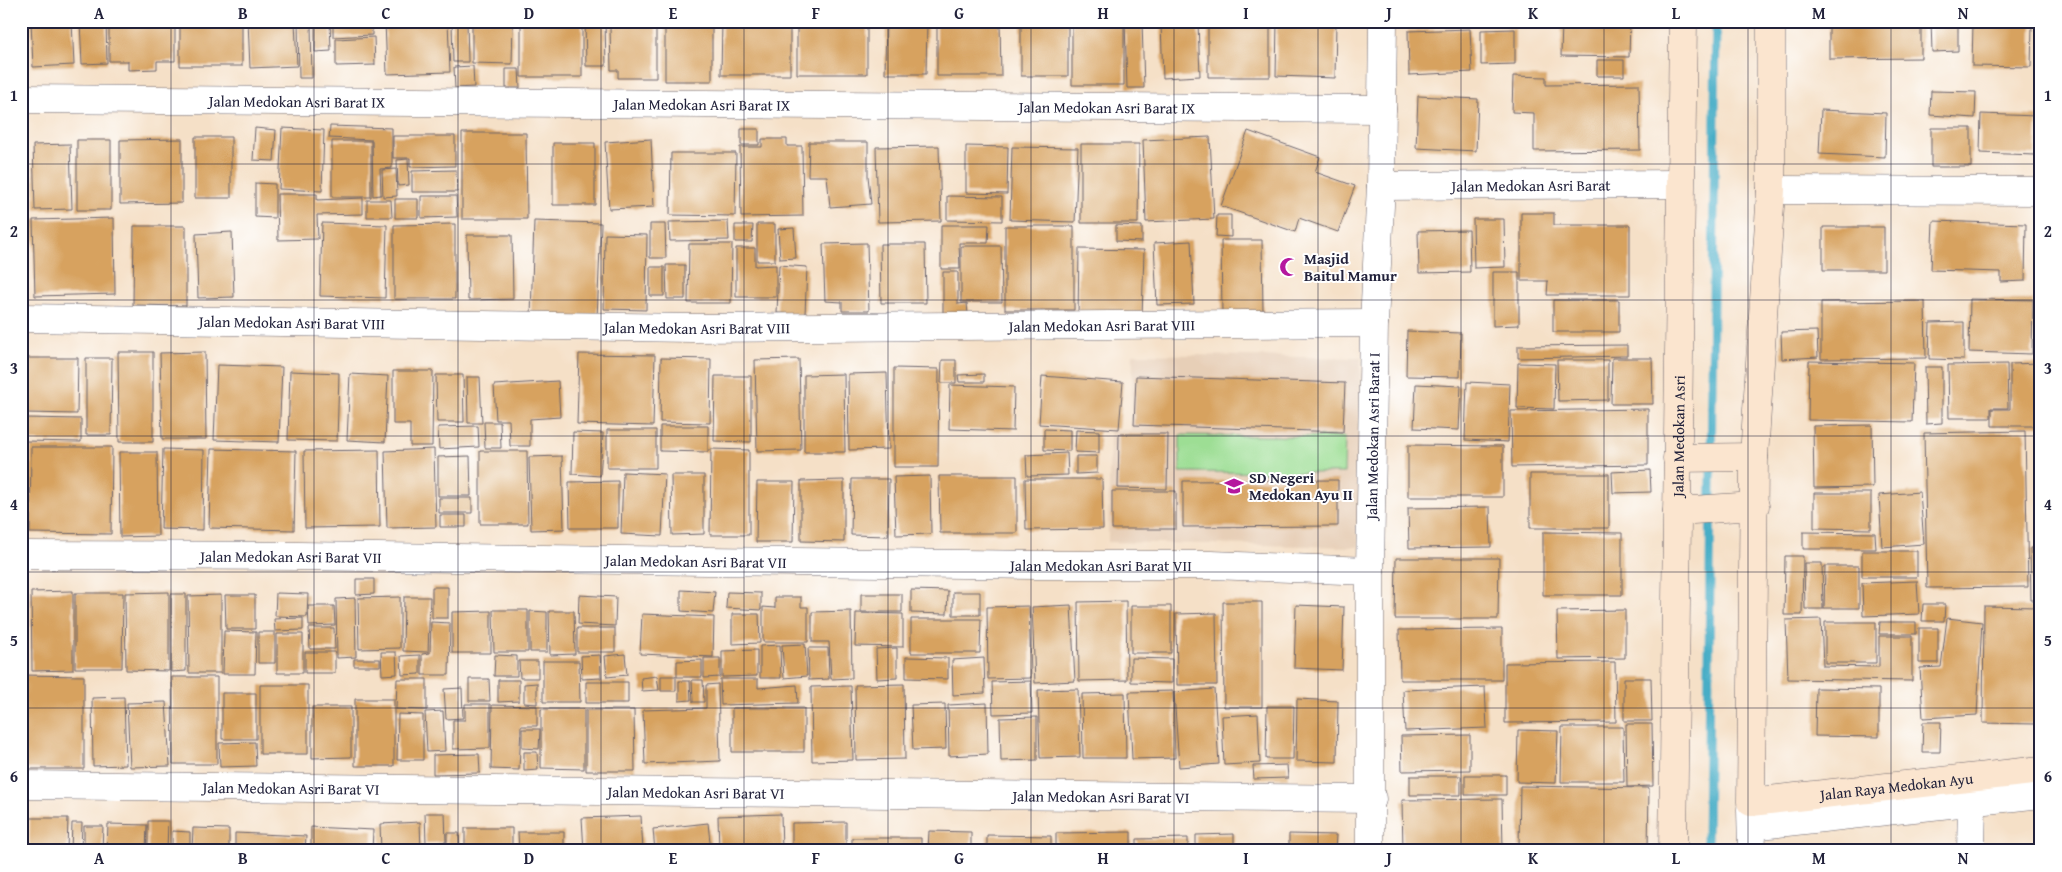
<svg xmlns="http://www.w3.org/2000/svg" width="2062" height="872" font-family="'Gentium Book Plus',serif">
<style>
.built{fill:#e7cfb7}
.green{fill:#9dde94;stroke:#608068}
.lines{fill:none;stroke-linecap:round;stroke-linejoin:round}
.stream{stroke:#46adc6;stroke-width:9}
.building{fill:#d7a25f}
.street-casing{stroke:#6c646c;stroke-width:29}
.secondary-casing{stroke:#6c646c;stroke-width:29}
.street{stroke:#fff;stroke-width:28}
.secondary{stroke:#fbe5cf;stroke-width:28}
.grid{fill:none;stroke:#22223b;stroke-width:1;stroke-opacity:0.55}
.labels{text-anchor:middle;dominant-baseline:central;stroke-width:4;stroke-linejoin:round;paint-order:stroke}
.street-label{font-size:15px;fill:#22223b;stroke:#fff}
.poi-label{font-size:15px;font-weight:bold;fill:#22223b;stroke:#fff;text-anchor:start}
.neatline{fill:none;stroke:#22223b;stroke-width:2}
.grid-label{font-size:16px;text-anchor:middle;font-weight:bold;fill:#22223b}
</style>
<rect width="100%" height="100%" fill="#fff"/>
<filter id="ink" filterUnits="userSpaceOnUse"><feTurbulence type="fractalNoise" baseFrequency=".02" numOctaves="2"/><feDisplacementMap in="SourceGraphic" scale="10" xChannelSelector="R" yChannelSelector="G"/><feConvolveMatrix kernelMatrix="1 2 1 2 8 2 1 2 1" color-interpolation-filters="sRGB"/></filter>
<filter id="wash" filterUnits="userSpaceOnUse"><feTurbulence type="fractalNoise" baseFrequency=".0096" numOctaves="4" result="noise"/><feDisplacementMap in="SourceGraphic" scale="20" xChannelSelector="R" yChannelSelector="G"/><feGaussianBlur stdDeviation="1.12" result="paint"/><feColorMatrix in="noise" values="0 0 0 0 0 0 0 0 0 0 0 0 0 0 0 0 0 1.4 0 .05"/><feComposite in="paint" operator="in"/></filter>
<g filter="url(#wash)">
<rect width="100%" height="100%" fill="#f5e0c7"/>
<path class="built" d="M1133,354L1361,358L1358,547L1108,542L1110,430H1131Z"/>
<path class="green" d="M1180,435L1345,437L1344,473L1180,472Z"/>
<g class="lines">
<path class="stream" d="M1707,851L1716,21"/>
</g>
<g id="blocks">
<path class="building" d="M31,21H72L74,65L33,67Z
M80,21H106L107,63L82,64Z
M109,21H175V61H157V69L128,70V61H109Z
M180,21H242V66H180Z
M248,21H295L297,66L250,68Z
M298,21H311L312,78H299Z
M315,21H330L331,51L315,52Z
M333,21H372V35L333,37Z
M385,21H448L450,72L387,74Z
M452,21H467L468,62H453Z
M472,21H513L512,64L472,63Z
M521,21H582V77H521Z
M585,21H605L606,66H586Z
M618,21H656V78H618V70H611L610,27H618Z
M665,21H712V81H665Z
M722,21H790V75H721Z
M797,21H867V74H797Z
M886,21H927L926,74H885Z
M937,21H1000L1001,76H937Z
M1021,21H1068V76H1021Z
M1072,21H1124V85H1072Z
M1125,21H1142L1144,88H1127Z
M1208,21H1270V77H1208Z
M1277,21H1336L1335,78L1276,76Z
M1562,21H1630L1629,57L1561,56Z
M1829,21H1921V58L1829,59Z
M1931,21H1958V51L1932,52Z
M1198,23L1200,76L1163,78L1161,24Z
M1973,23L2032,24L2031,67L1972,66Z
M1470,29L1472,72L1409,75L1408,31Z
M1515,29V64L1481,65V30Z
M374,37L375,65L336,66V39Z
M1597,60H1624V76H1597Z
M473,66L474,87L455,88L454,67Z
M506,69H519L520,88H506Z
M1513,76L1546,77V85L1639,84L1640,150L1534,151V113L1512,112Z
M1931,91L1976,92L1975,118L1930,115Z
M1418,96L1478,99L1476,151L1416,148Z
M1821,110L1886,113L1885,157L1819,154Z
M1981,114L2037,116L2035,155L1980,153Z
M330,126L392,128V168L380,169L381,195L373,196L372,140L329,138Z
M255,128L276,130L274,161L253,160Z
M282,128L324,130L322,191L279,189Z
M1931,128H1971V167H1931Z
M741,129H759V145H741Z
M1248,131L1320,157L1315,172L1355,186L1338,232L1299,218L1295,232L1221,206Z
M462,133H526L527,219H462Z
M393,136H455V166L410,167V158H393Z
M195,137H231V198H195Z
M1210,137L1214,219L1146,222L1143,140Z
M182,139V203L120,204V140Z
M651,139L654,207L609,209L605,142Z
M762,139H787V146H802L803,216L741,217L740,147H762Z
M77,140H111V210H77Z
M332,141H371V197H332Z
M809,142H868V176L871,204L830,207L827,176H808Z
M553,143H595V205H553Z
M70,144L72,209L35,210L33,145Z
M1081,144H1139L1138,223H1081Z
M939,146L941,221L878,222L876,147Z
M966,146L1008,147L1007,194L966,193Z
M1012,147L1078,148L1075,222L1010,220Z
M671,153H736L735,216L670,215Z
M408,159L409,185L398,186L397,160Z
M396,169L397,196L383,197L382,170Z
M456,170L457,192H412V171Z
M255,183L275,184V218L255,217Z
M277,194H317V200L363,198V214L317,215L318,239L278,240Z
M421,196H456L457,217L421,218Z
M947,196L1002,197V221L947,220Z
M395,199H418V218H395Z
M367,200H391L392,217H367Z
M1521,213H1554V225H1630V295H1547L1548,281H1521Z
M1217,215H1231V237L1216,236Z
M114,218L115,294L35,296L33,220Z
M1473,219H1504L1505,267L1474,268Z
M534,221L601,223L597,319L531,316Z
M728,221L729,240L670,241L669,222Z
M1933,221L2026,224L2025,281L2001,282V272L1931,270Z
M322,223L387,225L385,298L320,296Z
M455,224V299H394V225Z
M650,224H665L666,258H650Z
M757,224H775V261H757Z
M735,225H753L752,242H735Z
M941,225H989L988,243H959L960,269H941Z
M1116,225L1142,226V242L1116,241Z
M134,226H186V306L133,305Z
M1005,226H1074V310H1005Z
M1823,227H1884V270H1823Z
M794,228L796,258L780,259L778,229Z
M1469,230L1470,272L1419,273L1418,231Z
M232,232L234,297L198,298L196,234Z
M605,234L647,235L646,310L604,309Z
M467,235H512L513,299L468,300Z
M1221,240H1262L1263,312L1222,313Z
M1191,241L1194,304L1157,305L1154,243Z
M867,243L869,311H842V302L825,301L823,244Z
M689,244H732L731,303H688Z
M880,244H925L926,303H881Z
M961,246H1001L1002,302H961Z
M736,248H755V266L776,265V297H736Z
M1079,249L1144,250L1142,318L1078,316Z
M666,265H685V299H667Z
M779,265L807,267L805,314L777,313Z
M650,267H664V296H650Z
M943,272H958V304L967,303L968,315L943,316Z
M1493,272H1519V325L1493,326Z
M1970,299L2033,300L2032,354L1969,352Z
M1553,300H1619V332H1553Z
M1925,301L1926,358L1821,359V302Z
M1964,322V360L1929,359L1930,323Z
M1407,331L1461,333L1460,377L1406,376Z
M1817,331L1818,357L1782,359L1781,332Z
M1627,345V356L1518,358V346Z
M118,352H153V442H119Z
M205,352L206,439H162L160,353Z
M579,354L655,355L653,426L577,424Z
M27,358H78L77,414L26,413Z
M86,358H112L111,435H86Z
M661,358L711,359L710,423L660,422Z
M1612,358H1652L1653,404H1611Z
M799,359L801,450L757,451L755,360Z
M942,360H956V383H941Z
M1557,360H1608V400L1558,401Z
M1809,361L1914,363L1912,422L1808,420Z
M1518,363L1555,364L1554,409L1517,408Z
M2041,363V426H1992V409H2010V364Z
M2007,364L2008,408H1991V418H1949L1948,365Z
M217,365L282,367L279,442L214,440Z
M1925,367H1942V423L1926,424Z
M894,368L939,369L938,467H894Z
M290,371L339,373L337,441L288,440Z
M393,371H433L432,446H410V424H393Z
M887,373L889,449L849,450L848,374Z
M350,374L388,376L385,442L347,440Z
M844,374L845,452H804V375Z
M984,374V382H959L958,375Z
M436,375H463L464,422H437Z
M715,376H751V442L714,441Z
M1042,376L1123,382L1119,429L1039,424Z
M1136,376L1345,383L1343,432L1134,425Z
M467,377H480L482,423H468Z
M558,381L560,417L530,419V446H510L509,420H496L494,385Z
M1467,382L1510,384L1508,442L1465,440Z
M1416,384L1461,386L1459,430L1414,428Z
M950,385L1014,387L1013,431L949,429Z
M1648,409V465L1512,467L1511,411Z
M25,418L81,419V442L25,441Z
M484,422H500L501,448H485Z
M1872,425L1873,487L1814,488L1813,426Z
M478,426L479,447L439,449L438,427Z
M660,426H708V452L660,451Z
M1044,429L1070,430V451L1044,450Z
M607,430H656V468H607Z
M1076,430L1099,431V453L1075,452Z
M2025,431L2028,587L1927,588L1924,433Z
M573,432L603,433L600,476L572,474Z
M1119,434H1168L1167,489L1118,488Z
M1408,445L1503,446V497H1408Z
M31,447H112L111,534L30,533Z
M163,449L204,450L203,530L161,529Z
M211,449L296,451L294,530L209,528Z
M434,449L436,527L387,528L385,451Z
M711,449L749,450V535H710Z
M379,450L380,527L305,528L304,451Z
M480,451H527L528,524H480Z
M119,452H157L158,536L120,537Z
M1067,453L1068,475L1027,476L1026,455Z
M470,456L471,496H438V457Z
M562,456L564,529L531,530L529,457Z
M1076,456H1097V473L1076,474Z
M1650,470L1651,492L1613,493L1612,472Z
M623,472L665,474L662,536L621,534Z
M1530,474H1609V528H1530Z
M671,475H704V534L672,535Z
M930,476L931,534L896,535L894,477Z
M939,476H1017V533H940Z
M852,479H889L888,536L851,535Z
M1025,479H1102L1103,529L1026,530Z
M844,480V542L801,541V481Z
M1338,480V526L1183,527V481Z
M618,481V528H570L569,482Z
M757,482H794L793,542H756Z
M1112,491H1176V529H1112Z
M1920,492L1924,544L1882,547L1879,495Z
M1814,493H1871V529L1814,528Z
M439,498H472V513H439Z
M1490,507L1491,547L1409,548L1408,508Z
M440,515H466V527H440Z
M1543,532L1622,533V595H1543Z
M1803,532L1875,533L1876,549H1803Z
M2030,548H2041V600H2031Z
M1862,551H1917V577H1862Z
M1785,556H1803L1802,615H1784Z
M1396,558H1499L1498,619H1395Z
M1804,563H1822L1823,609H1805Z
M1825,566H1859V608H1824Z
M356,579H374V594L356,595Z
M1917,581L1919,614L1863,616L1862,583Z
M432,587H448V618H432Z
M681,590L715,592L713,613L681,611Z
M911,590L948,591L947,614L911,613Z
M73,591V670L32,671L31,592Z
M169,592V671L126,670L125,593Z
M727,592L761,593V610L726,608Z
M953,592H980V615H953Z
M75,593H123L122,668H75Z
M276,593L308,594L307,617L275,616Z
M171,594H186V671L171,672Z
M861,594H902V612H861Z
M221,595V673H189L188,596Z
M225,595H255V629H226Z
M579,595L616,597L615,626L578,624Z
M400,597V648L359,649L358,598Z
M404,597H430L428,652L403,651Z
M775,597H801V607H808V642H763V607L775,608Z
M355,598L356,657L337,658L336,599Z
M1126,601L1127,680L1079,681L1078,602Z
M1223,602H1262V707H1224Z
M1923,604H1945L1944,621H1922Z
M1071,605L1075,681L1035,683L1032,607Z
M1296,605L1344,607L1342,670L1294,668Z
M308,606H334L335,625L309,626Z
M1029,606L1031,678L988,679L987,607Z
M1131,606H1171V653H1131Z
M1984,606L2037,607L2035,724L1983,723Z
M493,610H528V652H494Z
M1625,610V658L1558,659L1557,611Z
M491,611V653H452V612Z
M530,611L547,612V652H530Z
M549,611H574L575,654L550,655Z
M851,611L852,678L831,679L829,642H812V612Z
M856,613L903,614V647L855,646Z
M1216,613L1217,685H1177L1176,614Z
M642,614L714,617L713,657L640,654Z
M732,614H759L760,643L732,644Z
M303,618V630L275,631L274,619Z
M1947,618L1982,622L1977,715L1923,718L1920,668L1941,667Z
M911,619H981L980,653H911Z
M1821,619L1823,666L1879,667V636H1912V681L1788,679L1786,620Z
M431,622L450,623L449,675H422V654L430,653Z
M1825,622H1876V663H1825Z
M1880,622H1916V634H1879Z
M309,628H334L335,649H310Z
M577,628H615V652H577Z
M1919,628H1938V663H1919Z
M1502,629V680H1400L1399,630Z
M224,631L256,632L255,674H223Z
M258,632H275V663H258Z
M277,634H303V673H277Z
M805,644L807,676L784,678L782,645Z
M780,645L781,678H760V646Z
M808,648H828L829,679L809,680Z
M897,648V678L877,679L876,649Z
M757,650V676L722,677V651Z
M305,652H335V673H305Z
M381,652H396L397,674L382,675Z
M625,654L627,675L607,677L605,656Z
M420,655V674L402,675L401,656Z
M495,655L517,656V676H494Z
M600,655L601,678L582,679L581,656Z
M906,657L948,658V679L906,678Z
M704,658H720V677L704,678Z
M984,658L985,693L953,695L952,660Z
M1131,658L1172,659V683L1131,682Z
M354,659H380V666H354Z
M702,660V677H677V661Z
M519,661H538V678H520Z
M543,661H579L580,702H543Z
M1615,662L1616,722L1505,723V663Z
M21,675L84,676V769H21Z
M657,676L659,690L642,691L641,678Z
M661,676H676V691H661Z
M172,677H217V764H173Z
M1624,678H1651L1652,721H1624Z
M397,679H427V710L396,709Z
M469,679H489L490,701H469Z
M720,679H758V688L797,685L798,703L721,705Z
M498,680H519V701L498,702Z
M692,680H703L704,702H693Z
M679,681H690L691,700L679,701Z
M1031,681L1032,713L993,714L992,682Z
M586,682H628V703H586Z
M537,683V704L524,703V684Z
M718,684L720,761L645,764L643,710L706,708V685Z
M904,684L905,759L856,760L855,685Z
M260,685H308V754H260Z
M851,686L853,760L812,761L811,687Z
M1485,687L1487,728L1405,731L1403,690Z
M462,688L463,718L446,719L444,689Z
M1816,688L1879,689V737L1815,736Z
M1078,689L1080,757L1040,758L1038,690Z
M1214,689L1219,764L1179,767L1174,692Z
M1173,691L1175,758L1132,759L1129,692Z
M222,693H256V739H222Z
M1125,693L1126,758H1083L1082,694Z
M124,697L126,765L93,766L92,698Z
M355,699H394V766H355Z
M1297,699L1338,701L1337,762L1296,761Z
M166,702L170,766L130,767L127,703Z
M987,703L988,754L949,756L948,705Z
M465,704H490V748L453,749V720H465Z
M945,704L946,749L913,750L911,705Z
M492,705L537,706V726H521L519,770L491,769Z
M1267,706H1294L1293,759H1266Z
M312,707H351V757L312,758Z
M732,708H804V752H732Z
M541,709H584V769L541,768Z
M586,710H634L635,771H586Z
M443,711L445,751L427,752L425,712Z
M398,714L423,715V760H397Z
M1258,714L1260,763L1224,765L1222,716Z
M1037,717V760L1001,761L1000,718Z
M1923,722H1941L1940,752H1922Z
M1626,724H1652L1653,786L1627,787Z
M1562,727H1623L1624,782H1561Z
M522,729H540L539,749L522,748Z
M1518,730L1558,731L1556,783L1517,782Z
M1470,735V770L1402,771L1401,736Z
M255,742L256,766L220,767L219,743Z
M524,752H537L538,770L524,771Z
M479,754L480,773L433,774V755Z
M1287,765L1288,778L1254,779L1253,766Z
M1465,775H1506V795H1465Z
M1410,776H1461V795H1410Z
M1520,786L1649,788L1648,849L1519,847Z
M1502,799L1503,851H1403L1402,800Z
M425,813H445L446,842L426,843Z
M781,814L782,851H719L718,816Z
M641,816L643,851H584L582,818Z
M30,818H68L67,851H29Z
M148,821H168L167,851H148Z
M420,822L421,851H381L380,824Z
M846,822V851H792V823Z
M72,823H82L81,851H71Z
M708,823L711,851H655L653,829Z
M108,824L147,825L146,851H107Z
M84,826H103L102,851H84Z
M311,827L373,830L372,851H311Z
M193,828L229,829V851H192Z
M465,828H512V851H465Z
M172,831L190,832V851H172Z
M929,831L971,832V851H928Z
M518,832H564V851H519Z
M1131,832V851H1056V833Z
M235,833L306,836L305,851H235Z
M447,833H459L460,851H447Z
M1234,834V851H1196V835Z
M1289,834L1336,835L1335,851H1289Z
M987,835L1051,836V851H987Z
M852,838H921V851H852Z
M1188,838V851H1137V839Z"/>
</g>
</g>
<g filter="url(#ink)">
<use href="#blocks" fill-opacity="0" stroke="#6c646c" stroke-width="1"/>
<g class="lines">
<g class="street-casing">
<g id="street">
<path id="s1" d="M21,99L1382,109"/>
<path id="s2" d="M1381,186L1680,184"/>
<path d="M1771,190L2041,191"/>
<path id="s3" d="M21,318L692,328L1374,323"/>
<path id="s4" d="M21,555L299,556L1036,565H1211L1370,571"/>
<path id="s5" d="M21,785L1372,799"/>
<path d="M1751,809L1752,851"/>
<path d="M1752,826L2041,794"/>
<path id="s6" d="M1370,851V571L1374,323L1381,186L1383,21"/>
<path d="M1971,851L1972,802"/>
</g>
</g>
<g class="secondary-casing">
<g id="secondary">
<path id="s7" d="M1771,21V190L1754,457L1751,802L2041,770"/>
<path d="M1677,458L1754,457"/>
<path d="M1677,511L1755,506"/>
<path id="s8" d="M1673,851L1683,21"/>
</g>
</g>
<use href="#street" class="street"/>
<use href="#secondary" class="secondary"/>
</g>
</g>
<path class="grid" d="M171,21V851M314,21V851M458,21V851M601,21V851M744,21V851M888,21V851M1031,21V851M1174,21V851M1318,21V851M1461,21V851M1604,21V851M1748,21V851M1891,21V851M21,164H2041M21,300H2041M21,436H2041M21,572H2041M21,708H2041"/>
<defs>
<g id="mosque-bare" transform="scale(1.5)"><path d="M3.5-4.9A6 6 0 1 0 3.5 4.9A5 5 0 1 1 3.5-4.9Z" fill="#b5179e" stroke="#fff" stroke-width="2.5" paint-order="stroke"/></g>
<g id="school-bare" transform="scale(1.5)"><path d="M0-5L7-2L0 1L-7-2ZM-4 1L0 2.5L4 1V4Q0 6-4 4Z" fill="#b5179e" stroke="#fff" stroke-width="2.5" paint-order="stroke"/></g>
</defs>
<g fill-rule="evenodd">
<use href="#mosque-bare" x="1289" y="267"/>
<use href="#school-bare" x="1234" y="486"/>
</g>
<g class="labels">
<g class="street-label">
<text stroke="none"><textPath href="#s1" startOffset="276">Jalan Medokan Asri Barat IX</textPath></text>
<text stroke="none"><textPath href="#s1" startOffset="681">Jalan Medokan Asri Barat IX</textPath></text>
<text stroke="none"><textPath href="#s1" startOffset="1086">Jalan Medokan Asri Barat IX</textPath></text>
<text stroke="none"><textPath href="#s2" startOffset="150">Jalan Medokan Asri Barat</textPath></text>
<text stroke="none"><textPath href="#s3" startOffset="271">Jalan Medokan Asri Barat VIII</textPath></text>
<text stroke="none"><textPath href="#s3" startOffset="1081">Jalan Medokan Asri Barat VIII</textPath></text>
<text stroke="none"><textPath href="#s3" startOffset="676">Jalan Medokan Asri Barat VIII</textPath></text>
<text stroke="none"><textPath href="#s6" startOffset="415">Jalan Medokan Asri Barat I</textPath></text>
<text stroke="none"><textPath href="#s8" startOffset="415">Jalan Medokan Asri</textPath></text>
<text stroke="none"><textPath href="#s4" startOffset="270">Jalan Medokan Asri Barat VII</textPath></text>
<text stroke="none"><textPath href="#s4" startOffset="675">Jalan Medokan Asri Barat VII</textPath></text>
<text stroke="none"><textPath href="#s4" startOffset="1080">Jalan Medokan Asri Barat VII</textPath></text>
<text stroke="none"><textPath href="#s7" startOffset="928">Jalan Raya Medokan Ayu</textPath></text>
<text stroke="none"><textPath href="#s5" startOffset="270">Jalan Medokan Asri Barat VI</textPath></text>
<text stroke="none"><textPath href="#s5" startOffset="675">Jalan Medokan Asri Barat VI</textPath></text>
<text stroke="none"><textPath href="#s5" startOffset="1080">Jalan Medokan Asri Barat VI</textPath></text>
</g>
<g class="poi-label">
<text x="1304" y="258">Masjid<tspan x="1304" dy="17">Baitul Mamur</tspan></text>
<text x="1249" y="477">SD Negeri<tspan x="1249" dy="17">Medokan Ayu II</tspan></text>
</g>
</g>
<rect width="2062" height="872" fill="none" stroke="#fff" stroke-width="55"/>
<rect x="28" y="28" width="2006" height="816" class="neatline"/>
<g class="grid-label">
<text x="99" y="19">A</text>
<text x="243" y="19">B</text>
<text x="386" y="19">C</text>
<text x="529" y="19">D</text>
<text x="673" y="19">E</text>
<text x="816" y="19">F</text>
<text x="959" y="19">G</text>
<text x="1103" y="19">H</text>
<text x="1246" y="19">I</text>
<text x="1389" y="19">J</text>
<text x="1533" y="19">K</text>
<text x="1676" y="19">L</text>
<text x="1819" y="19">M</text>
<text x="1963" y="19">N</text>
<text x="14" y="101">1</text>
<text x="2048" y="101">1</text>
<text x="14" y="237">2</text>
<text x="2048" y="237">2</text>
<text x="14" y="374">3</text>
<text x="2048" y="374">3</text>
<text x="14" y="510">4</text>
<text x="2048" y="510">4</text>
<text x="14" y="646">5</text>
<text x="2048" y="646">5</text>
<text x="14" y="782">6</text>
<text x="2048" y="782">6</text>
<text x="99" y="864">A</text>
<text x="243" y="864">B</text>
<text x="386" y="864">C</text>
<text x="529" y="864">D</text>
<text x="673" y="864">E</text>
<text x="816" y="864">F</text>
<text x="959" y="864">G</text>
<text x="1103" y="864">H</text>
<text x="1246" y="864">I</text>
<text x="1389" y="864">J</text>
<text x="1533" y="864">K</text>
<text x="1676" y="864">L</text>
<text x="1819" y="864">M</text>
<text x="1963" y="864">N</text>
</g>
</svg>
